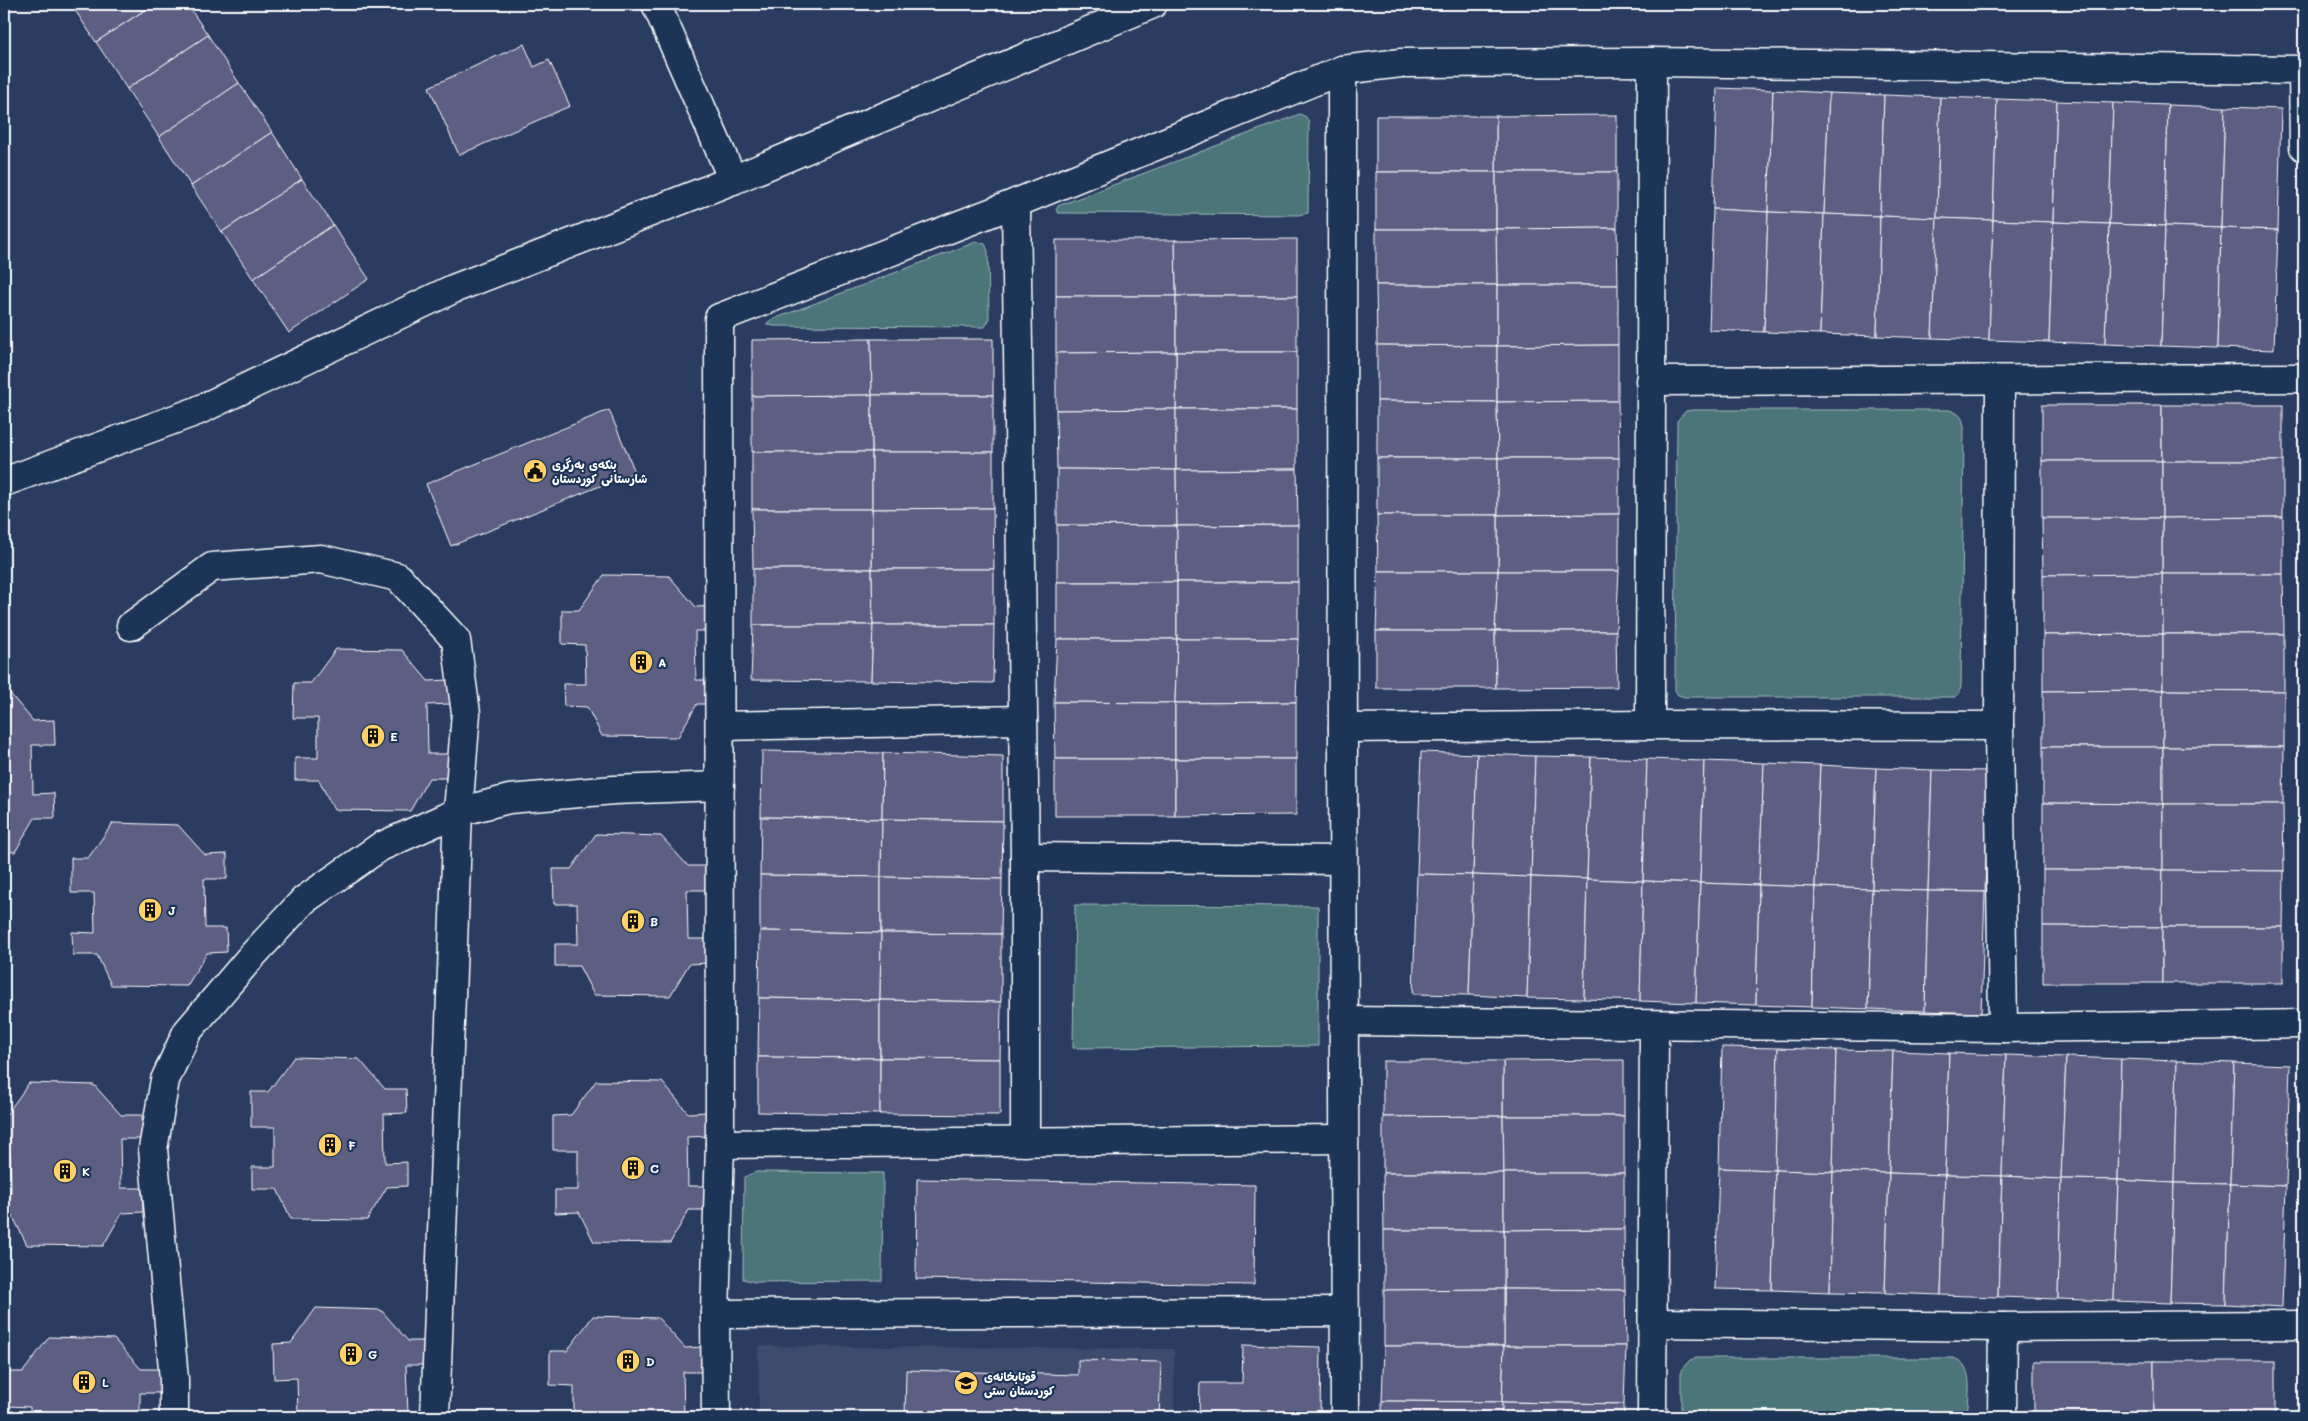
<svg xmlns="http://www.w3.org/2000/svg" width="2308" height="1421" font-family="Mali,'Playpen Sans Arabic',sans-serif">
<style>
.built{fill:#3d4b6d}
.green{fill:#4b7478;stroke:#a5babc}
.building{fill:#5d5e82;stroke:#fff}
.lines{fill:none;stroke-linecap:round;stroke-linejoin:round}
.minor-casing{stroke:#fff;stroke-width:31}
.minor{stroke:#1d3557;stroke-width:28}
.labels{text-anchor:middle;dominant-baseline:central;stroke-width:4.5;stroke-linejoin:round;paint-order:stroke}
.poi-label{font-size:12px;font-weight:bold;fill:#fff;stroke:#1d3557;text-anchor:start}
</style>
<rect width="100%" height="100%" fill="#2a3d60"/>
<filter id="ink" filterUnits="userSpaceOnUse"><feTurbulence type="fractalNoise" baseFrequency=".02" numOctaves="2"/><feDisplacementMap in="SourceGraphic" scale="10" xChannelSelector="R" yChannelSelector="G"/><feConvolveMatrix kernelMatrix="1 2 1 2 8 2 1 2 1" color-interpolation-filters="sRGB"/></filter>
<g filter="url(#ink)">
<polygon class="built" points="758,1346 1174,1349 1174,1417 759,1417"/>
<g class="green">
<polygon points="1300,114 1306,117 1309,122 1308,213 1298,215 1068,213 1058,213 1056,210 1058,206"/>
<polygon points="976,242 985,244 988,251 989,320 985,327 774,326 766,324 771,320"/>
<path d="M 1693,410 L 1949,410 C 1959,413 1962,416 1964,426 L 1961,685 L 1960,692 L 1956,697 L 1685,697 L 1678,695 L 1675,690 L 1675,679 L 1677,421 L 1686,411 Z"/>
<polygon points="1075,905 1318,906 1318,1046 1073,1048"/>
<polygon points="756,1172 883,1173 882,1281 755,1282 743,1279 744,1177"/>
<path d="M 1697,1358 L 1953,1358 C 1976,1364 1968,1398 1967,1417 L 1681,1417 L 1681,1370 L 1690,1360 Z"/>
</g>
<g class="building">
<polygon points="71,4 154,4 96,42"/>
<polygon points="154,4 187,4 208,35 127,89 96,42"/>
<polygon points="208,35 239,83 159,137 127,89"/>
<polygon points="524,44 534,67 549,60 570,106 459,155 429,87"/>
<polygon points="239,83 272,132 191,186 159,137"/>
<polygon points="1717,88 1773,90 1768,212 1713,209"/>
<polygon points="1773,90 1829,93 1824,214 1768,212"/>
<polygon points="1829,93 1884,95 1880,216 1824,214"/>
<polygon points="1884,95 1940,97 1937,218 1880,216"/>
<polygon points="1940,97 1997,99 1993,220 1937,218"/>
<polygon points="1997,99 2057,101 2053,222 1993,220"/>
<polygon points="2057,101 2113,103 2109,224 2053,222"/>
<polygon points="2113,103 2168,105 2165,226 2109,224"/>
<polygon points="2168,105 2225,107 2221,228 2165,226"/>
<polygon points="2225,107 2281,109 2278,230 2221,228"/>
<polygon points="1617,115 1617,172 1496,172 1496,116"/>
<rect x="1376" y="116" width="120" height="56"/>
<polygon points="272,132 302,179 222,232 191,186"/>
<rect x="1376" y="172" width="120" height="57"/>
<polygon points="1496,172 1617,172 1617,228 1496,229"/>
<polygon points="302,179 333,225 253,279 222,232"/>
<polygon points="1713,209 1768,212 1764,332 1709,330"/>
<polygon points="1768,212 1824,214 1820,334 1764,332"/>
<polygon points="1824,214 1880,216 1877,336 1820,334"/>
<polygon points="1880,216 1937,218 1932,338 1877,336"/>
<polygon points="1937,218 1993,220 1989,340 1932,338"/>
<polygon points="1993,220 2053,222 2049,342 1989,340"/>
<polygon points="2053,222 2109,224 2105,344 2049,342"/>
<polygon points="2109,224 2165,226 2161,346 2105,344"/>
<polygon points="333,225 369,279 289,333 253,279"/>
<polygon points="2165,226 2221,228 2218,348 2161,346"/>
<polygon points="1617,228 1618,285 1497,285 1496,229"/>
<polygon points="2221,228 2278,230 2274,350 2218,348"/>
<polygon points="1376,229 1496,229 1497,285 1376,285"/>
<polygon points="1297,239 1297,296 1176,296 1175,240"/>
<polygon points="1056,240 1175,240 1176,296 1056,296"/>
<polygon points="1376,285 1497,285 1497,346 1377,345"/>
<polygon points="1497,285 1618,285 1618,345 1497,346"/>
<polygon points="1056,296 1176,296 1176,352 1056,353"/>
<rect x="1176" y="296" width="121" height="56"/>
<polygon points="871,339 872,395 752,396 752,340"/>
<polygon points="871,339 993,339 993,395 872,395"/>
<polygon points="1377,345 1497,346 1497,402 1377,401"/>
<polygon points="1618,345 1618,401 1497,402 1497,346"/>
<rect x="1176" y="352" width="121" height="57"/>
<polygon points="1176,352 1176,409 1056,410 1056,353"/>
<polygon points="872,395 872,452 752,452 752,396"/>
<rect x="872" y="395" width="121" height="57"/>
<polygon points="1377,401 1497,402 1498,458 1377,458"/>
<polygon points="1618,401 1619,458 1498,458 1497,402"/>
<rect x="2042" y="405" width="120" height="56"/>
<rect x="2162" y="405" width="121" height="56"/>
<polygon points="1176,409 1176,470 1057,469 1056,410"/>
<polygon points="1176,409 1297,409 1297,469 1176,470"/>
<polygon points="609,410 635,472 451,546 426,484"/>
<rect x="752" y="452" width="120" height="57"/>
<polygon points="872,452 993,452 993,508 872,509"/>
<rect x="1377" y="458" width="121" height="57"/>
<polygon points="1498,458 1619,458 1619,514 1498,515"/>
<rect x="2042" y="461" width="120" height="57"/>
<polygon points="2162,461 2283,461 2283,517 2162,518"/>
<polygon points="1057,469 1176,470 1177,526 1057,525"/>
<polygon points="1297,469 1298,525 1177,526 1176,470"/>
<polygon points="993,508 994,569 872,569 872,509"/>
<polygon points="752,509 872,509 872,569 753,569"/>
<polygon points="1619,514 1619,571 1498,571 1498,515"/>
<polygon points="1377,515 1498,515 1498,571 1378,571"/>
<polygon points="2283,517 2283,574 2162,574 2162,518"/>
<polygon points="2042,518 2162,518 2162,574 2043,575"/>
<polygon points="1057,525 1177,526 1177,582 1057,582"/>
<polygon points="1298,525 1298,582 1177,582 1177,526"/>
<polygon points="753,569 872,569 873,625 753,625"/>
<polygon points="872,569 994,569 994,625 873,625"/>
<polygon points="1378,571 1498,571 1495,631 1376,631"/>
<polygon points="1498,571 1619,571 1616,631 1495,631"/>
<polygon points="2162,574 2283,574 2284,634 2163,634"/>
<polygon points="2162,574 2163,634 2043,635 2043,575"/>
<polygon points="604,575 669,576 696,607 717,606 718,631 695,631 696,680 717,680 718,704 697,704 678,737 602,736 587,707 564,706 563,684 586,684 585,645 562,644 562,610 579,610"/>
<rect x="1057" y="582" width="120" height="57"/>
<rect x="1177" y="582" width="121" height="57"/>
<polygon points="753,625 873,625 871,681 751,680"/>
<polygon points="873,625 994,625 993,683 871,681"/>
<polygon points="1376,631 1495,631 1496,688 1376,688"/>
<polygon points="1495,631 1616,631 1617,687 1496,688"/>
<polygon points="2163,634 2163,690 2043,691 2043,635"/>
<polygon points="2163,634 2284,634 2284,691 2163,690"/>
<polygon points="1057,639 1177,639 1175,703 1054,702"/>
<polygon points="1177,639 1298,639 1296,702 1175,703"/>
<polygon points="336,649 402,650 428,681 450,680 450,704 427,705 428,754 449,754 450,778 429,778 410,811 334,810 319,780 295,780 295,758 318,758 318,718 293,718 294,683 311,683"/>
<polygon points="4,690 7,690 33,721 54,720 55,745 32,745 33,794 54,793 55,818 35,818 15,852 4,851"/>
<polygon points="2163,690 2163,747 2043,747 2043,691"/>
<polygon points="2163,690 2284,691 2284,747 2163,747"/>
<polygon points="1054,702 1175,703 1175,759 1055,759"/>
<polygon points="1296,702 1296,759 1175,759 1175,703"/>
<polygon points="2043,747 2163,747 2163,804 2043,803"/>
<polygon points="2163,747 2284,747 2283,804 2163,804"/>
<polygon points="762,751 883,753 882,819 761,817"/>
<polygon points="1421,752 1477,754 1473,875 1417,874"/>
<polygon points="883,753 1003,756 1003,821 882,819"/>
<polygon points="1477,754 1535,756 1531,877 1473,875"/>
<polygon points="1535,756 1591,757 1587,879 1531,877"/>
<polygon points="1591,757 1647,759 1643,881 1587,879"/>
<rect x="1055" y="759" width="120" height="57"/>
<polygon points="1175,759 1296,759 1296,815 1175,816"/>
<polygon points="1647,759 1704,761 1700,883 1643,881"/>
<polygon points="1704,761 1764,763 1759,885 1700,883"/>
<polygon points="1764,763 1820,765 1815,887 1759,885"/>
<polygon points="1820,765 1876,768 1872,889 1815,887"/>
<polygon points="1876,768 1932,770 1928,891 1872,889"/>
<polygon points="1932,770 1988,771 1985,892 1928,891"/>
<polygon points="2043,803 2163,804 2163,870 2043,870"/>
<polygon points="2163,804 2283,804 2284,871 2163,870"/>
<polygon points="761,817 882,819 881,877 760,875"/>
<polygon points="882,819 1003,821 1002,879 881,877"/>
<polygon points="113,823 178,825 205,855 227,854 227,879 204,879 205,928 226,928 227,952 207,953 187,986 111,985 97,955 73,955 72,932 95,933 94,893 71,893 71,858 88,858"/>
<polygon points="596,834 661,836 688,866 710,866 710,890 687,890 688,939 709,939 710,963 689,964 670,996 594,995 579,966 555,966 555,944 578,944 577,904 554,904 553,869 571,869"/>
<polygon points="2043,870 2163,870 2162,927 2043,926"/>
<polygon points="2163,870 2284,871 2283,927 2162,927"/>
<polygon points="1417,874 1473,875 1469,995 1413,994"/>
<polygon points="760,875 881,877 881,933 760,931"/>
<polygon points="1473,875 1531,877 1527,998 1469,995"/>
<polygon points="881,877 1002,879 1001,934 881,933"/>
<polygon points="1531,877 1587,879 1584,999 1527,998"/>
<polygon points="1587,879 1643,881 1640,1001 1584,999"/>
<polygon points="1643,881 1700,883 1696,1003 1640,1001"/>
<polygon points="1700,883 1759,885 1756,1005 1696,1003"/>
<polygon points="1759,885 1815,887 1812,1007 1756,1005"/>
<polygon points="1815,887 1872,889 1868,1009 1812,1007"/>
<polygon points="1872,889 1928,891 1925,1011 1868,1009"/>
<polygon points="1928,891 1985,892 1981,1013 1925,1011"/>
<polygon points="2043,926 2162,927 2162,983 2043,983"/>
<rect x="2162" y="927" width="121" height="56"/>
<polygon points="760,931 881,933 880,1000 759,998"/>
<polygon points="881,933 1001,934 1001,1002 880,1000"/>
<polygon points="759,998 880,1000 880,1058 758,1057"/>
<polygon points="880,1000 1001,1002 1000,1059 880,1058"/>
<polygon points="1722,1047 1778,1048 1775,1170 1719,1168"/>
<polygon points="1778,1048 1836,1050 1833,1172 1775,1170"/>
<polygon points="1836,1050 1893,1051 1889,1173 1833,1172"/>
<polygon points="1893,1051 1949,1053 1945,1175 1889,1173"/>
<polygon points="1949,1053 2006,1055 2002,1176 1945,1175"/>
<polygon points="2006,1055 2066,1057 2061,1179 2002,1176"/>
<polygon points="294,1057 359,1059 385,1089 406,1089 407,1113 384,1114 385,1163 407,1162 407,1186 387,1187 367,1220 291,1219 277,1189 252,1189 252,1167 275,1167 275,1127 251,1127 251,1092 268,1092"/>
<polygon points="758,1057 880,1058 880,1114 758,1112"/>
<polygon points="2066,1057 2121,1059 2118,1180 2061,1179"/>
<polygon points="880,1058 1000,1059 1000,1115 880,1114"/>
<polygon points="2121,1059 2177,1061 2174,1183 2118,1180"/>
<polygon points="1624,1060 1624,1116 1503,1116 1503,1061"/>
<polygon points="1383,1061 1503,1061 1503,1116 1383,1117"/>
<polygon points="2177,1061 2234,1063 2230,1184 2174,1183"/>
<polygon points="2234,1063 2290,1065 2286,1186 2230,1184"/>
<polygon points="596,1081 662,1082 688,1113 709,1112 710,1136 687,1137 688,1186 709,1186 710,1210 689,1210 670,1243 594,1242 579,1212 555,1213 555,1190 578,1190 578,1150 553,1150 553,1116 571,1115"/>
<polygon points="29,1083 94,1085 121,1115 142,1115 143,1139 120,1139 121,1188 142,1188 143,1212 122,1213 103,1246 27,1245 12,1215 4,1215 4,1193 11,1193 10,1153 4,1153 4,1118"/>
<polygon points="1503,1116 1504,1173 1383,1173 1383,1117"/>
<polygon points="1503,1116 1624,1116 1624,1173 1504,1173"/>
<polygon points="1719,1168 1775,1170 1772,1290 1715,1289"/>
<polygon points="1775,1170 1833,1172 1830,1292 1772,1290"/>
<polygon points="1833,1172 1889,1173 1885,1293 1830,1292"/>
<polygon points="1383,1173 1504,1173 1504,1230 1384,1230"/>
<polygon points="1504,1173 1624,1173 1624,1229 1504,1230"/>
<polygon points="1889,1173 1945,1175 1941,1295 1885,1293"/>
<polygon points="1945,1175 2002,1176 1998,1297 1941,1295"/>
<polygon points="2002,1176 2061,1179 2058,1299 1998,1297"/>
<polygon points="917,1179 1255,1185 1254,1285 916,1279"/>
<polygon points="2061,1179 2118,1180 2114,1301 2058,1299"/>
<polygon points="2118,1180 2174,1183 2170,1303 2114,1301"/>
<polygon points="2174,1183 2230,1184 2226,1304 2170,1303"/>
<polygon points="2230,1184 2286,1186 2282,1307 2226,1304"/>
<polygon points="1624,1229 1625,1290 1504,1289 1504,1230"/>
<polygon points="1384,1230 1504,1230 1504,1289 1384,1290"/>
<polygon points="1504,1289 1625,1290 1626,1346 1504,1346"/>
<polygon points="1504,1289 1504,1346 1384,1346 1384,1290"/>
<polygon points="316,1308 381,1310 408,1341 429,1341 429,1365 406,1365 408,1414 429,1414 429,1417 298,1417 297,1378 274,1379 273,1344 291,1343"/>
<polygon points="593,1316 658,1318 685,1348 705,1347 706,1372 683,1372 684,1417 574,1417 574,1386 550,1385 550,1351 567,1351"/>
<polygon points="49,1337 114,1339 141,1369 162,1369 163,1393 140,1393 140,1417 30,1417 30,1407 6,1406 6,1372 23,1372"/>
<polygon points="1243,1345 1321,1347 1320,1417 1199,1417 1200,1383 1242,1383"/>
<polygon points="1384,1346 1504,1346 1502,1402 1382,1401"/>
<polygon points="1504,1346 1626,1346 1624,1404 1502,1402"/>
<polygon points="1078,1360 1161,1362 1159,1417 802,1417 803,1414 905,1417 906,1370 1078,1375"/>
<rect x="2034" y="1361" width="120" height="56"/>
<rect x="2154" y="1361" width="121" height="56"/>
<polygon points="1382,1401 1502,1402 1502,1417 1382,1417"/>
<polygon points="1502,1402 1624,1404 1624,1417 1502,1417"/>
</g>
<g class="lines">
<g class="minor-casing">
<g id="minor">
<polyline points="656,4 733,180"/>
<path d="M 1342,70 C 1343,519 1341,968 1345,1417"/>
<polyline points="1016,203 1025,857 1025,1142"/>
<polyline points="2000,380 1999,726 2003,1028"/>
<polyline points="1650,381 2304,378"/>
<polyline points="4,482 197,411 453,289 733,180 1153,4"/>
<polyline points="131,626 212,567 321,559 398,577 456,640 466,713 458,812 435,1417"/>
<polyline points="1650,725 1652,62"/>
<polyline points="720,726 1023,720"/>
<polyline points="1343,728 1650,725 1999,726"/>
<polyline points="1025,857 1341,860"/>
<polyline points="1345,1021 2003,1028 2304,1024"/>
<polyline points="720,1144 1343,1139"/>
<polyline points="715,1314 1344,1312"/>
<polyline points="1654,1323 2003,1327 2304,1325"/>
<polyline points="174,1417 174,1379 153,1149 165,1080 187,1032 250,958 304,900 380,847 458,812 509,799 614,790 720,786"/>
<polyline points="716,1417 715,1314 720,1144 719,318 1016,203 1342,70 1401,63 1652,62 2303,70 2304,147"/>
<polyline points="1652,1417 1654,1025"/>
<polyline points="2002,1417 2003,1327"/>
</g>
</g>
<use href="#minor" class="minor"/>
</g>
</g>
<defs>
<g id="civic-disc" transform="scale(1.25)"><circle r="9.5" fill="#ffd166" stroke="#1d3557"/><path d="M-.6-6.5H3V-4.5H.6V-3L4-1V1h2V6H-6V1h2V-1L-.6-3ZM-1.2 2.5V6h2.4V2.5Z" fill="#111"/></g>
<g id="building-disc" transform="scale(1.25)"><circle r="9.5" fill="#ffd166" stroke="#1d3557"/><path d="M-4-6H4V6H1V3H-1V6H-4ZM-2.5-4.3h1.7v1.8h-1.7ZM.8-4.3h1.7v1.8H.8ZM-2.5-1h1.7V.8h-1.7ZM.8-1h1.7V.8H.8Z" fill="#111"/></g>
<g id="school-disc" transform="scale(1.25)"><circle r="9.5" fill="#ffd166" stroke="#1d3557"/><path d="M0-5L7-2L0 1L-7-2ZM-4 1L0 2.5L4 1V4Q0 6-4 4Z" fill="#111"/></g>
</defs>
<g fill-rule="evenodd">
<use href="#civic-disc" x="535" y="471"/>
<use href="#building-disc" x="641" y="662"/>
<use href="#building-disc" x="373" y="736"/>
<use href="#building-disc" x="150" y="910"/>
<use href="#building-disc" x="633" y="921"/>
<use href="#building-disc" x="330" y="1145"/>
<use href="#building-disc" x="633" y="1168"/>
<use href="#building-disc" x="65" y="1171"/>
<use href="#building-disc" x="351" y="1354"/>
<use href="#building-disc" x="628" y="1361"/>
<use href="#building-disc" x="84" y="1382"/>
<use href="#school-disc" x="966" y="1383"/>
</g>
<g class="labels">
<g class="poi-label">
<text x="552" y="464">بنکەی بەرگری<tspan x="552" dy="14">شارستانی کوردستان</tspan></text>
<text x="658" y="662">A</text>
<text x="390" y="736">E</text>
<text x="168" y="910">J</text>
<text x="650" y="921">B</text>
<text x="348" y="1145">F</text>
<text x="650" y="1168">C</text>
<text x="82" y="1171">K</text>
<text x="368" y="1354">G</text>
<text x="646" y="1361">D</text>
<text x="984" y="1376">قوتابخانەی<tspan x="984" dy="14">کوردستان ستی</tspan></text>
<text x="102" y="1382">L</text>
</g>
</g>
<rect width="2308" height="1421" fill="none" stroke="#1d3557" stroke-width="20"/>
<rect x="10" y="10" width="2288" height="1401" fill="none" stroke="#fff" stroke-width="2" filter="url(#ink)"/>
</svg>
